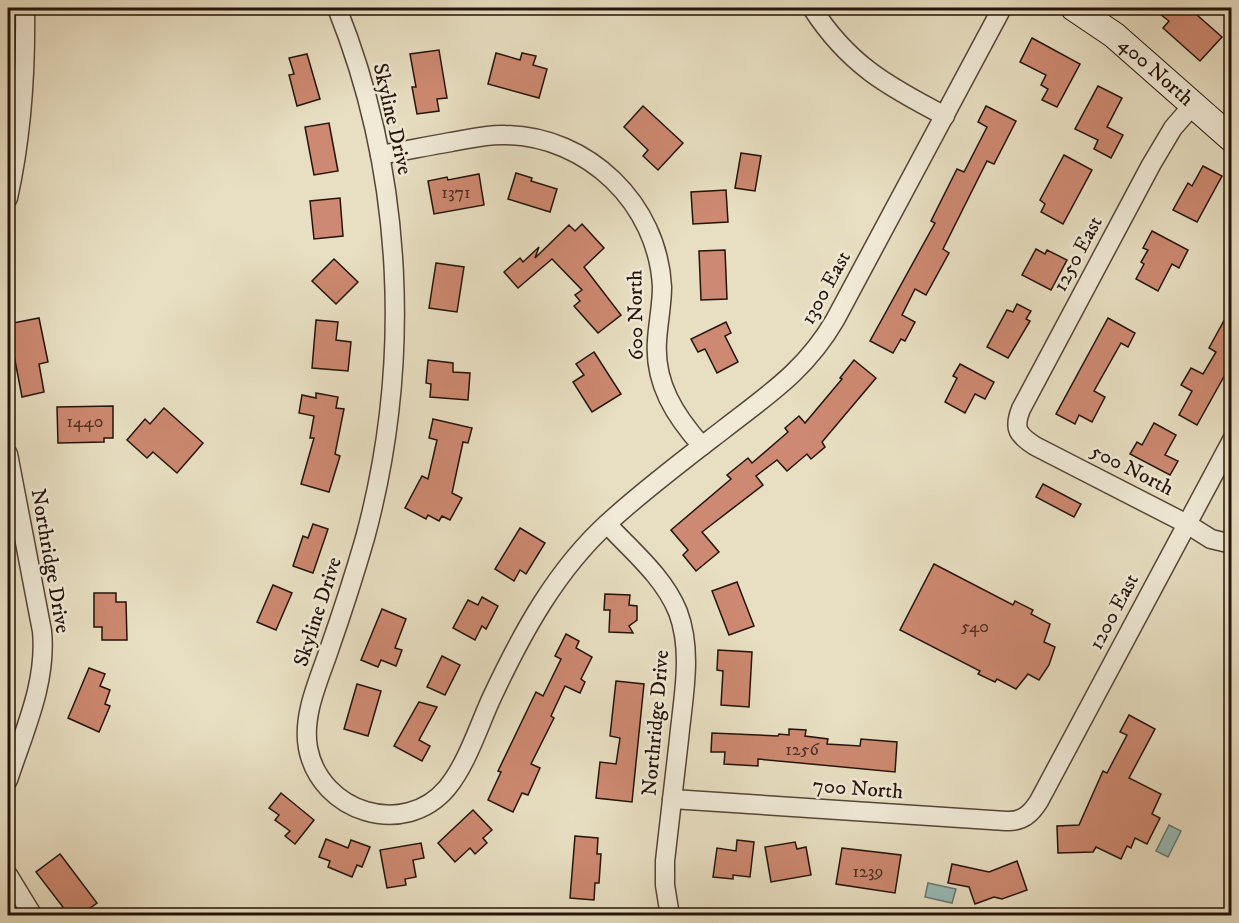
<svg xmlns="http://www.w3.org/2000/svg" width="1239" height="923" font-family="'IM FELL DW Pica',serif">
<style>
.water{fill:#98bcb8;stroke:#6a7872;stroke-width:1.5}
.building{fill:#cd8971;stroke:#241309;stroke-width:1.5}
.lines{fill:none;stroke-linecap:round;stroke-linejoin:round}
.street-casing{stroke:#554637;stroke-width:21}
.secondary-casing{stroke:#241309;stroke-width:28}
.street{stroke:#f0ead7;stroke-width:18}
.secondary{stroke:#f0ead7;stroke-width:26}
.labels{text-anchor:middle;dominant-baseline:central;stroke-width:5;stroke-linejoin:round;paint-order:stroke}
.number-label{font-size:18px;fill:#4e3023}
.street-label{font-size:21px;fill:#241309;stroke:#f0ead7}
</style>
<rect width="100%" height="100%" fill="#e8dfc2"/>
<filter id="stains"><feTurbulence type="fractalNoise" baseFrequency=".00333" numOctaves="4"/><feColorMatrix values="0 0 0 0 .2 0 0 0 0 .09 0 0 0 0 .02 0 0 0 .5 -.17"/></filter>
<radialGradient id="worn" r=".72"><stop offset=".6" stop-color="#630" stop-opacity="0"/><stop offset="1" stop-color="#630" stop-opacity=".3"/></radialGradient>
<g class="water">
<polygon points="1169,825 1181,831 1168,857 1156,851"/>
<polygon points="928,883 956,889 952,903 925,897"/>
</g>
<g class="building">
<polygon points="1152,8 1189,8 1222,37 1200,61 1163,28 1169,21"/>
<polygon points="1032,38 1080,64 1057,107 1042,100 1048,89 1041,85 1046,75 1020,62"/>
<polygon points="439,50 447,98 437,99 439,111 417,114 412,87 416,87 410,54"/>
<polygon points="496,53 520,60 522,53 536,56 533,65 547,69 539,98 488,84"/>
<polygon points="307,54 320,99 297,106 289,75 294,74 289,58"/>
<polygon points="1098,86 1122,98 1107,127 1123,135 1111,158 1094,149 1098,140 1075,129"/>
<polygon points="643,106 683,143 658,170 643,156 648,150 624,127"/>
<polygon points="986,106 1016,121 994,164 987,161 943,249 949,253 926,295 915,289 902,315 915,322 905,341 901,339 893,353 870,341 935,223 931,221 957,169 964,172 987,127 978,122"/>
<polygon points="329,123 338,171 314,175 305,127"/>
<polygon points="741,153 761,156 755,191 735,188"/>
<polygon points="1064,155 1092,170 1063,224 1041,212 1045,204 1040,200"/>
<polygon points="1203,166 1222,176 1197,222 1173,210 1188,183 1192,186"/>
<polygon points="516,173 532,178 531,181 557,189 550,212 508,199"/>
<polygon points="479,174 484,205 434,214 428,181 447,177 448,180"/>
<polygon points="726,190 728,222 693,224 691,192"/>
<polygon points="340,198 343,236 314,239 310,201"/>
<polygon points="582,224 604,248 584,267 621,315 598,333 574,306 580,301 575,295 582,290 552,259 518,288 504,272 520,258 523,262 539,247 535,258 569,225 575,231"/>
<polygon points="1152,231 1188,250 1179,268 1172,264 1158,291 1136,279 1144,264 1141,262 1148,250 1143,248"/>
<polygon points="1036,249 1045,254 1047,250 1067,260 1051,290 1022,275"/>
<polygon points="725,250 727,299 701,300 699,251"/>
<polygon points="334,259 358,282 336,304 312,281"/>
<polygon points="436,263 464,267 457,312 429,308"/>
<polygon points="1017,304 1031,311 1026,319 1030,321 1008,358 987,347 1007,310 1013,312"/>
<polygon points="1232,306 1232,362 1197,425 1179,415 1192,391 1181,385 1191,368 1203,374 1216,352 1209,348"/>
<polygon points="39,318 48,362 39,364 44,392 22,397 8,324"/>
<polygon points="1108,318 1135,333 1128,347 1121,343 1094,391 1105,397 1092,422 1079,415 1075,424 1056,414"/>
<polygon points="316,320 338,322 336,340 351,342 348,371 312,368"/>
<polygon points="726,322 731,333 725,336 738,362 717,373 705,349 698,352 691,339"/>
<polygon points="594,352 621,394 592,412 573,382 584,375 576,364"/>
<polygon points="428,360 453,363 453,372 470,373 468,400 430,397 431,384 426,383"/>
<polygon points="854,360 876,378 822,442 825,447 811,459 807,454 787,471 777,460 756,476 763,485 702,532 719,552 696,571 683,555 688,550 671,530 731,479 727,475 748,458 752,463 788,432 785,428 799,416 805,423 842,379 840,378"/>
<polygon points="960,364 994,382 985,399 975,394 965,413 945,402 957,378 953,376"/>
<polygon points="316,393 338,397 336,408 344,409 335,454 340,456 329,492 301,484 314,438 310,438 314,416 299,413 302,395 316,398"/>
<polygon points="113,406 113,438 104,438 104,442 58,443 57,407"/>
<polygon points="164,408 203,443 177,473 153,452 147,458 127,440 145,419 150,424"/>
<polygon points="433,419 472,428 468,443 463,442 452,493 462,498 450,520 442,516 439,521 428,515 426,519 405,508 422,476 428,479 437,440 429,438"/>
<polygon points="1154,423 1176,435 1165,455 1178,461 1170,475 1130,454 1137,442 1142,445"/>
<polygon points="1043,484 1081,504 1074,517 1036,497"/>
<polygon points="313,524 328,529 313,573 293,566 303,536 308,538"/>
<polygon points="520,528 545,543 526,574 520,570 514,581 495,569"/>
<polygon points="934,564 1013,605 1015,601 1033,610 1031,614 1050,624 1044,642 1055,647 1049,665 1039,680 1028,674 1016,689 997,679 995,682 978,674 980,671 900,630"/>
<polygon points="737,582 754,626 729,635 712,591"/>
<polygon points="273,585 292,593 276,630 257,622"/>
<polygon points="94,593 116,593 116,602 126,602 127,640 102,640 102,627 94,627"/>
<polygon points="605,594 630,595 629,605 637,606 637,620 629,626 633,633 609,632 610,610 604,610"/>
<polygon points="482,597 498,606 486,629 482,626 475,640 453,628 468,600 478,605"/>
<polygon points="382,609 406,619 395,648 402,650 396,666 381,660 378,667 361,660"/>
<polygon points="566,634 579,641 576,648 592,657 581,679 585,682 580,693 565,686 551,716 554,718 531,764 540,768 528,795 522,793 513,812 488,800 501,772 498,771 536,692 543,696 561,659 555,656"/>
<polygon points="718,650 752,652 749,707 721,705 723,671 717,670"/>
<polygon points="442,656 460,665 445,695 427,687"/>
<polygon points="89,668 105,674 100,686 110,690 105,704 110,706 99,732 68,718"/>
<polygon points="616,681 644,684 632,802 596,798 600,762 616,764 620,738 610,736"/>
<polygon points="357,684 381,691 368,736 344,729"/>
<polygon points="419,702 437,707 419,740 430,746 422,761 394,746"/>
<polygon points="1129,715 1155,729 1129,778 1161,794 1152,814 1160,818 1147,844 1135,838 1131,848 1127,846 1121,859 1096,847 1093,852 1058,853 1057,826 1079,825 1103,771 1107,773 1127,735 1120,732"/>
<polygon points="789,729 806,730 805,736 828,739 827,744 860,746 861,739 897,742 895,772 758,759 758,766 724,764 725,752 711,752 712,733 778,736 779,734 789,735"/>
<polygon points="281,793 314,820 295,844 285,836 290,831 275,820 279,815 269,808"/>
<polygon points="473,810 492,830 483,838 487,843 475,854 470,848 455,862 438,843"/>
<polygon points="575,836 598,838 597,854 601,854 599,883 595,883 594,900 570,898"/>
<polygon points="326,839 348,848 351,840 370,847 362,867 357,865 352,877 328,867 330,861 319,857"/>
<polygon points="737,840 754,842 750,877 733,875 733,879 713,877 717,848 736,851"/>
<polygon points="795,842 797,849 806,847 811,875 771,882 765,847"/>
<polygon points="421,843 424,858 413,860 416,877 405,879 406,885 387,888 380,850"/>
<polygon points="842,848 901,855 895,893 836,884"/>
<polygon points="60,854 97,903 80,915 69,915 36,872"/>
<polygon points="1017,861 1027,890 1002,899 994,897 975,904 969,887 948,883 952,864 989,872"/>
</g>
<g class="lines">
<g class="street-casing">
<g id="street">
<path d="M 337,8 C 404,175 412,364 365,538 C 354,576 342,613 329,650 C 319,680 302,715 308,748 C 320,812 404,839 447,788 C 467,764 479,725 492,697 C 522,633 556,570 609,522 C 645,489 685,459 724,429 C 769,394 806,370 835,320 L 1002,8"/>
<path d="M 812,8 C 848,64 887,86 945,116"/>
<path d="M 1192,106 L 1173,128 L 1151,165 L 1021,409 C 1013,429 1018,435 1035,446 L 1187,524 L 1211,539 L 1232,544"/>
<path d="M 380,155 C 404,151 427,146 451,142 C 469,139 487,134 505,135 C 588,136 658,204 662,287 C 662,305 658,323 657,341 C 654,383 675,416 702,446"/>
<path d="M 8,198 C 22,135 26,73 25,8"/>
<path d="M 8,454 L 42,631 C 47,683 24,731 8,780"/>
<path d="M 607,524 C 632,551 664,577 678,612 C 693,652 683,697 679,739 C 674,780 670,820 665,861 L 665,885 L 670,916"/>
<path d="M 672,799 L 1006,821 C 1022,822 1031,814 1039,801 L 1232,440"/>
<polyline points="8,875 33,916"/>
</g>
</g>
<g class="secondary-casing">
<g id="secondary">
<path id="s1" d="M 1074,8 L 1114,35 L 1232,139"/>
</g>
</g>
<use href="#street" class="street"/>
<use href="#secondary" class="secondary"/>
</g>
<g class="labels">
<g class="number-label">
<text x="456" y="193">1371</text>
<text x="85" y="422">1440</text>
<text x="975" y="627">540</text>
<text x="802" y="750">1256</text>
<text x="868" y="872">1239</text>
</g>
<g class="street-label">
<text stroke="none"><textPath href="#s1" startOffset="104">400 North</textPath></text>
<text transform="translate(392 119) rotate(77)">Skyline Drive</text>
<text transform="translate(1078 254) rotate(-62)">1250 East</text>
<text transform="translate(826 288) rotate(-61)">1300 East</text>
<text transform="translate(636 315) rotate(-91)">600 North</text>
<text transform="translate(1132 470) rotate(27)">500 North</text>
<text transform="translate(50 561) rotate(80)">Northridge Drive</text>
<text transform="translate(318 612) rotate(-72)">Skyline Drive</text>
<text transform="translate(1114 612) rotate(-62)">1200 East</text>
<text transform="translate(656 723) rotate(-85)">Northridge Drive</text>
<text transform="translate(858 789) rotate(4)">700 North</text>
</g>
</g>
<rect width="1239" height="923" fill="none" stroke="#e8dfc2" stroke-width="30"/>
<rect x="9" y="9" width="1221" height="905" fill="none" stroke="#241309" stroke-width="3"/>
<rect x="15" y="15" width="1209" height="893" fill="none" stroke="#241309" stroke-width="1.5"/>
<rect width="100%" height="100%" filter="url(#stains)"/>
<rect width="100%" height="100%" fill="url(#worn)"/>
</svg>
